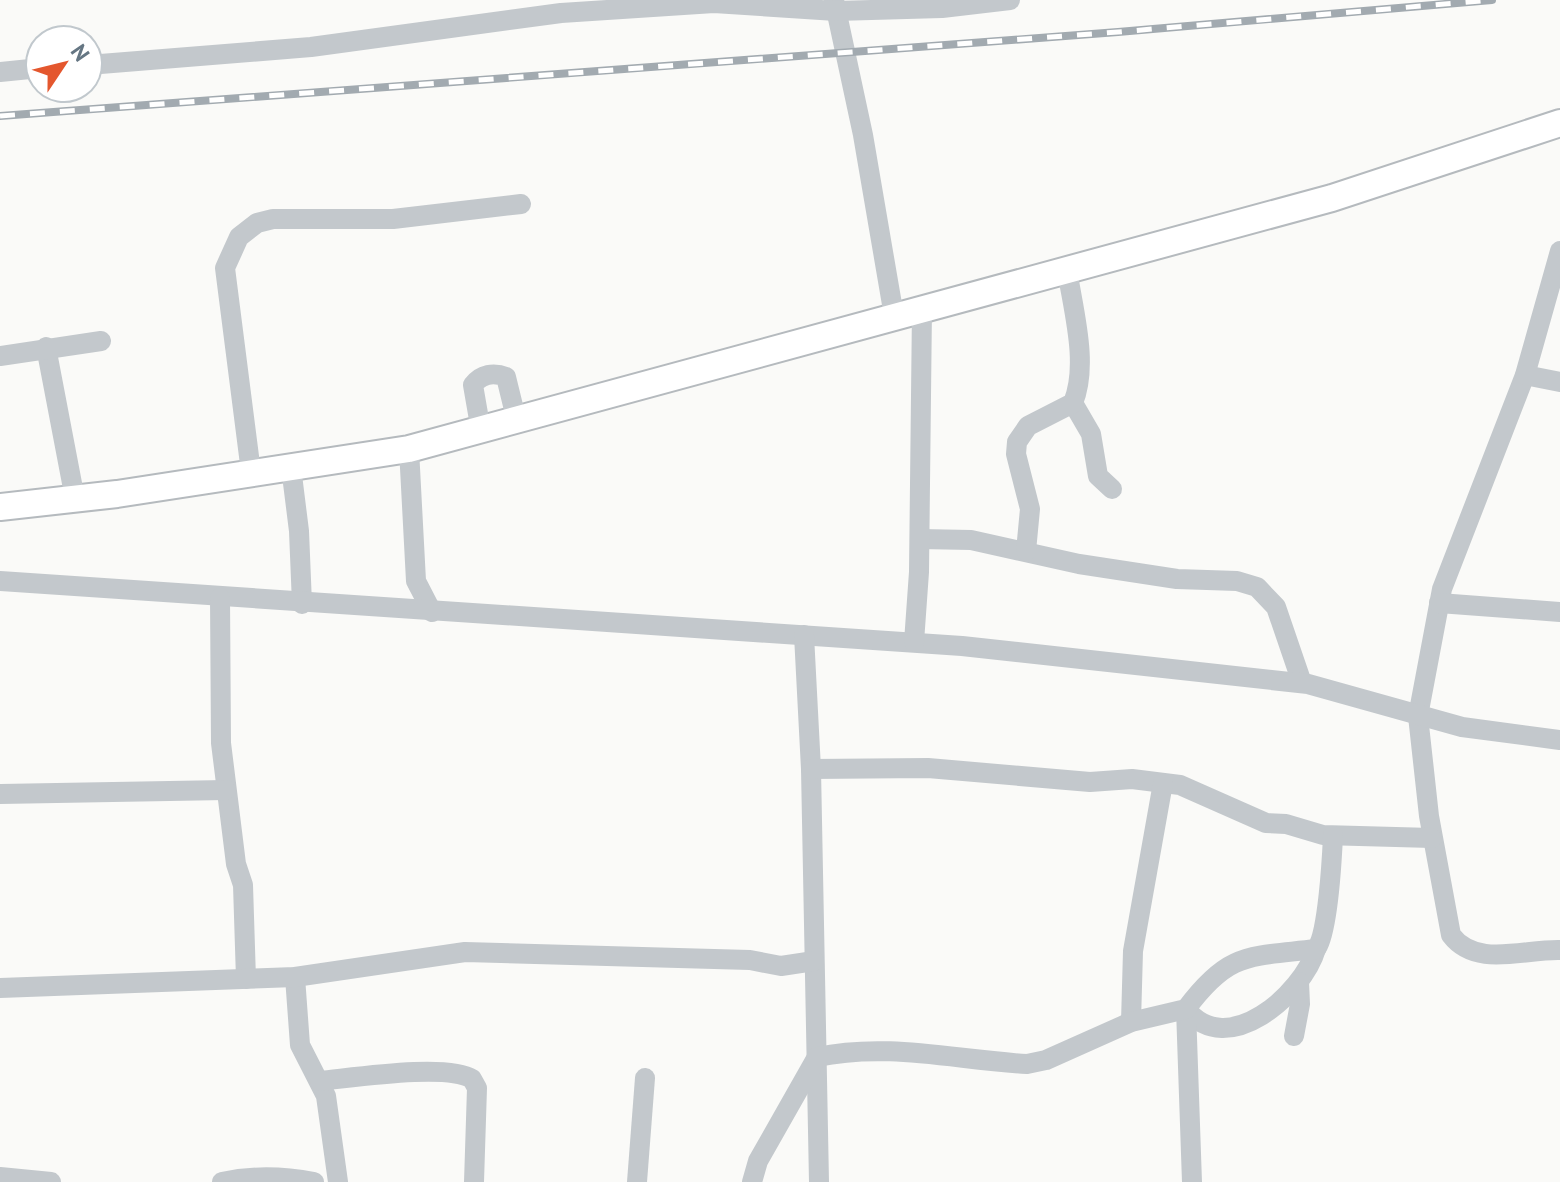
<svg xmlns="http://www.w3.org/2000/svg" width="1560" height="1182" font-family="'PT Sans',sans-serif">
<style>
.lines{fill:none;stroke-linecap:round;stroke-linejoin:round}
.major-casing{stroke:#b5babe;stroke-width:30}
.minor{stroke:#c3c8cc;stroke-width:20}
.major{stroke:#fff;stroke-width:26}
.rail-casing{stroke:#a2aab0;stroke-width:8}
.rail{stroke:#fff;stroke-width:5;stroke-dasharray:15;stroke-linecap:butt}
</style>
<rect width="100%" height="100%" fill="#fafaf8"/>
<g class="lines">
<g class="major-casing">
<polyline id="major" points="0,507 117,494 409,449 1332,198 1560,123"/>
</g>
<g class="minor">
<polyline points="834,0 863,135 894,316"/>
<polyline points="88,65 311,47 561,13 714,3 836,11 942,8 1010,0"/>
<polyline points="0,72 40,68"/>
<path d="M 1560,251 L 1525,375 L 1442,589 L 1418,716 L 1429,816 L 1451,935 C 1476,968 1523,949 1560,950"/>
<polyline points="46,347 75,499"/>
<polyline points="0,356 101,341"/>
<polyline points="1525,375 1560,382"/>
<polyline points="1073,403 1091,434 1098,476 1112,489"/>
<path d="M 481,431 L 473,385 C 481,374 494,372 506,377 L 517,422"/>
<polyline points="409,449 416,581 432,612"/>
<polyline points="291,467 299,531 302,604"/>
<polyline points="251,472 225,268 239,237 257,223 273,219 393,219 521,204"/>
<polyline points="920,539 971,540 1079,564 1177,579 1237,581 1257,587 1276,607 1302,683"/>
<path d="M 1026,551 L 1030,509 L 1016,454 L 1017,442 L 1028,426 L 1073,403 C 1089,364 1073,310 1067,269"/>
<polyline points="0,581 962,646 1308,684 1462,727 1560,740"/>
<polyline points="220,598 221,743 236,864 243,885 246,979"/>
<polyline points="1439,603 1560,612"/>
<polyline points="804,635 811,769 819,1182"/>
<polyline points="914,642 919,572 922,308"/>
<polyline points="811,769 928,768 1090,782 1132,779 1180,785 1266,823 1286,824 1323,835 1432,838"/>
<polyline points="0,794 226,790"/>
<polyline points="295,977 300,1045 326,1096 338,1182"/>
<polyline points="0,988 295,977 465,952 750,960 781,966 814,961"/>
<path d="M 1186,1009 C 1227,1061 1303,994 1316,949"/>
<polyline points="1186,1009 1192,1182"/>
<polyline points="1131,1022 1133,951 1163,783"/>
<polyline points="1294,1036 1300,1004 1299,982"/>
<path d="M 320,1081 C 352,1078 447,1063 472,1079 L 477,1088 L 474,1182"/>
<polyline points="0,1177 51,1182"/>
<path d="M 222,1182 C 254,1175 282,1176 314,1182"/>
<polyline points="637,1182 645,1078"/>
<path d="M 752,1182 L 758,1161 L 817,1057 C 888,1042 955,1060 1027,1064 L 1046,1060 L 1131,1022 L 1186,1009 C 1229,951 1249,957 1316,949 C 1328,935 1332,857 1333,836"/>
</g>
<use href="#major" class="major"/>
<g class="rail-casing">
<polyline id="rail" points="0,116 1118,32 1492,0"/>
</g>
<use href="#rail" class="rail"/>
</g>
<g transform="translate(64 64) rotate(55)"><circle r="38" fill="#ffffff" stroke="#c1c8cd" stroke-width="2"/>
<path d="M0-6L14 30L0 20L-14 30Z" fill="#e4572e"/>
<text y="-12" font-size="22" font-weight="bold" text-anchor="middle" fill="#657683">N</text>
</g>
</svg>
